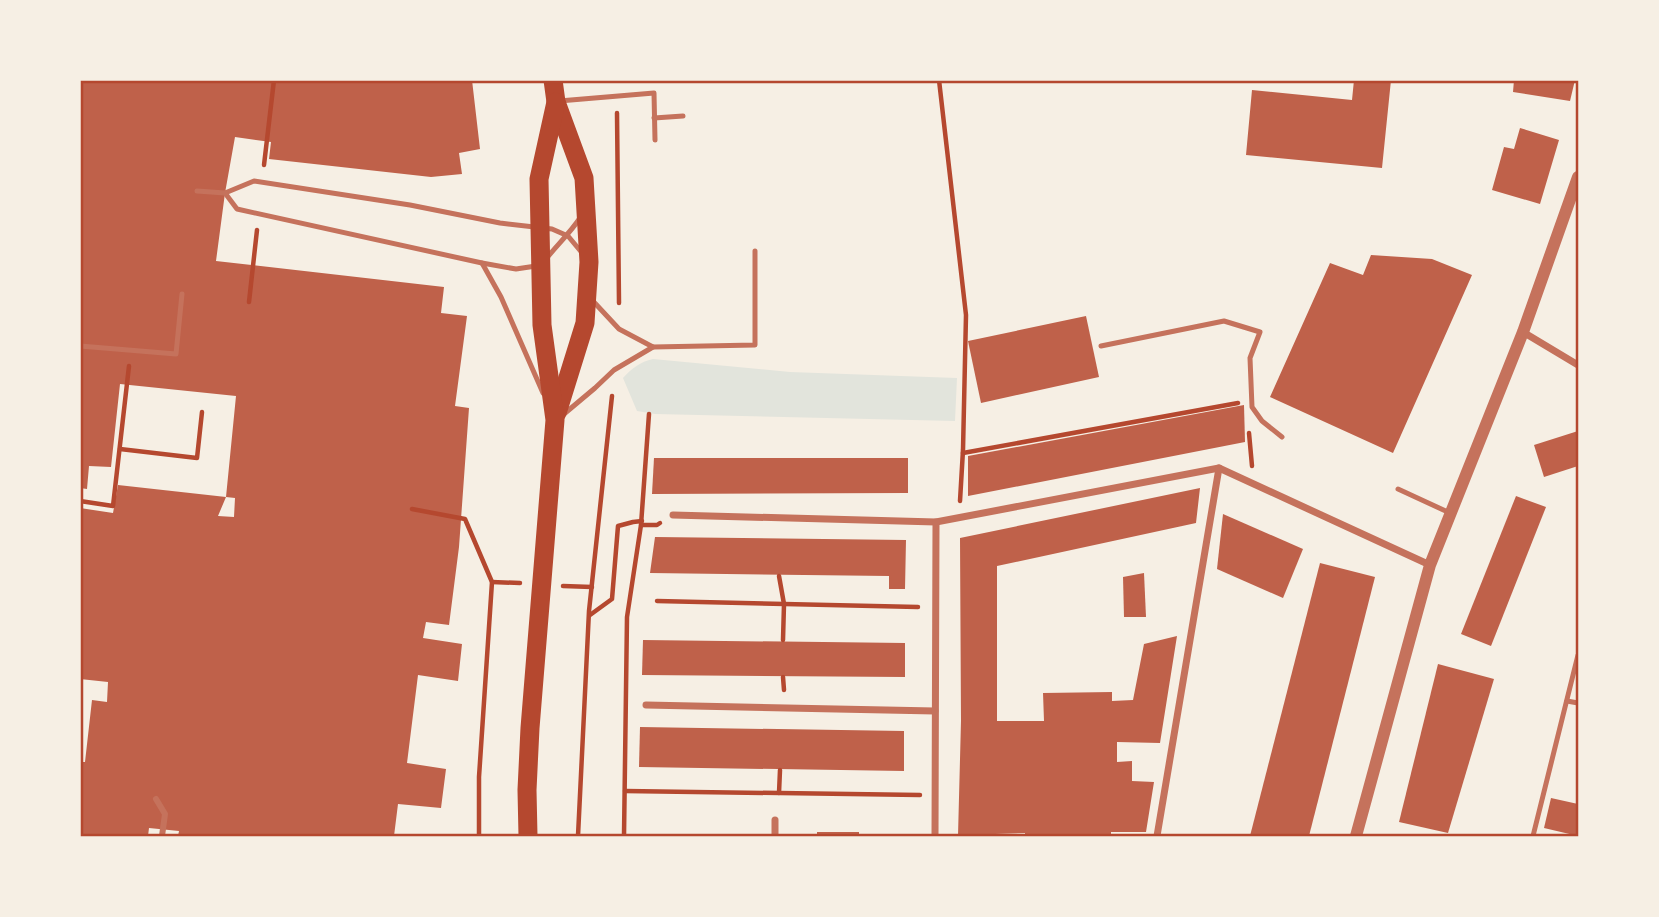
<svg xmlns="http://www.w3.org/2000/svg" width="1659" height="917" font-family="Overpass,sans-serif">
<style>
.green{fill:#e2e4dc}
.building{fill:#bf614a}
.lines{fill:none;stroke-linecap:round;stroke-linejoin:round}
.path{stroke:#b5482f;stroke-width:4.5}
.service{stroke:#c5725c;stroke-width:5}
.pedestrian{stroke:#c5725c;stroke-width:6}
.minor{stroke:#c5725c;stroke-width:7}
.tertiary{stroke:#c5725c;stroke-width:12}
.trunk{stroke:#b5482f;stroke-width:19}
.neatline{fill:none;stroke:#b5482f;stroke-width:2.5}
</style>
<rect width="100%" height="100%" fill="#f6efe4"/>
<path class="green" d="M 653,359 L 790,372 L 957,378 L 955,421 L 655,414 L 637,411 L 623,378 C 632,368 640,362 653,359 Z"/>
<g class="building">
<polygon points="80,80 472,80 480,149 459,153 462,174 431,177 269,159 271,142 235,137 225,193 216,261 444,287 441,313 467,316 455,406 469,408 459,547 449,625 426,622 423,638 462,644 458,681 418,675 407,763 446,769 441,808 398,804 394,836 178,836 179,831 149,828 148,836 80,836 80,762 85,762 92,700 107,702 108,682 80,679 80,508 113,513 118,485 226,497 218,516 234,517 235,498 226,497 236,396 120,384 111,467 89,466 87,489 80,488"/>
<polygon points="1354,80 1391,80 1382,168 1246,155 1252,90 1352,100"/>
<polygon points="1514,80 1543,83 1543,80 1575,80 1570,101 1513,92"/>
<polygon points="1520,128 1559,140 1540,204 1492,190 1504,147 1514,149"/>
<polygon points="1371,255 1432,259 1472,275 1393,453 1270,397 1330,263 1363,275"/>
<polygon points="1086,316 1099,377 981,403 968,341"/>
<polygon points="1244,405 1245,442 968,496 968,456"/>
<polygon points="1578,431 1578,466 1544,477 1534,445"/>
<polygon points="654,458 908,458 908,493 652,494"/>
<polygon points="1200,488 1196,523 997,566 997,721 1044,721 1043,693 1112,692 1112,701 1133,700 1144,644 1177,636 1160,743 1117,742 1117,762 1132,761 1132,781 1154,782 1146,832 1111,832 1111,836 1025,836 1025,833 995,834 995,836 958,836 961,721 960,538"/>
<polygon points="1516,496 1546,507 1491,646 1461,634"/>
<polygon points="1223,514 1303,549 1283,598 1217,569"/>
<polygon points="655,537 906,540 905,589 889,589 889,576 650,573"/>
<polygon points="1320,563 1375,577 1309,836 1250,836"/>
<polygon points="1144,573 1146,617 1124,617 1123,577"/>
<polygon points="643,640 905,643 905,677 642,675"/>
<polygon points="1438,664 1494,679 1448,833 1399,822"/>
<polygon points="640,727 904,731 904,771 639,767"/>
<polygon points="1551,798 1578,804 1578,836 1544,828"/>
<rect x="817" y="832" width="42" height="4"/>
</g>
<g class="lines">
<g class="path">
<polyline points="939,80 966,315 963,450 960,501"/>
<polyline points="617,113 619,303"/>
<polyline points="264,165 274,80"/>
<polyline points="249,302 257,230"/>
<polyline points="1249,433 1252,466"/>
<polyline points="120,449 197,458 202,412"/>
<polyline points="963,453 1238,403"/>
<polyline points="80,501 113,506 129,366"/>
<polyline points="412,509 465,519 492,582 479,777 479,836"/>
<polyline points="641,525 657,525 660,523"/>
<polyline points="779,576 784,604 783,640"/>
<polyline points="492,582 520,583"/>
<polyline points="563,586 592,587"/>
<polyline points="657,601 918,607"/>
<polyline points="590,615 612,599 618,526 633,522 642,521"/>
<polyline points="783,677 784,690"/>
<polyline points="625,791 920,795"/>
<polyline points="779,793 780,770"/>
<polyline points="578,836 589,611 612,396"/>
<polyline points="624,836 627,617 641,525 649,414"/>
</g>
<g class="service">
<polyline points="559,101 654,93 655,140"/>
<polyline points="654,118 683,116"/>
<polyline points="197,191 225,193 254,181 410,205 500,223 552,229 568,236 583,254"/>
<polyline points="225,193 237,209 482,263 516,269 536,266"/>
<path d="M 546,259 C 557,245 570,233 580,218"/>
<polyline points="482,263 501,297 543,393"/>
<polyline points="592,300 619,329 653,347"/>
<polyline points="80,346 176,354 182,294"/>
<polyline points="1101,346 1224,321 1260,332 1250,358 1252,407 1262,421 1282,437"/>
<polyline points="564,414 595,388 614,370 653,347 755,345 755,251"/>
<polyline points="1398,489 1450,513"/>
<polyline points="1567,701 1578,703"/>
<polyline points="1533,836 1578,655"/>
</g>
<polyline class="pedestrian" points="156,799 165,814 162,836"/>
<g class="minor">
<polyline points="1523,332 1578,365"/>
<polyline points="673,515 936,522 1219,468 1430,565"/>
<polyline points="646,705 935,711"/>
<polyline points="775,836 775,820"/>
<polyline points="935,836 936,522"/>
<polyline points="1157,836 1219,468"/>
</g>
<polyline class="tertiary" points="1356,836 1430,565 1523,332 1578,177"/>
<g class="trunk">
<polyline points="553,80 556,102 584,178 589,262 585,323 557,413"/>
<polyline points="528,836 527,790 530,728 555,420 542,325 539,179 556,102"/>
</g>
</g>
<rect width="1659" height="917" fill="none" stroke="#f6efe4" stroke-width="164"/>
<rect x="82" y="82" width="1495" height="753" class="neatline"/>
</svg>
